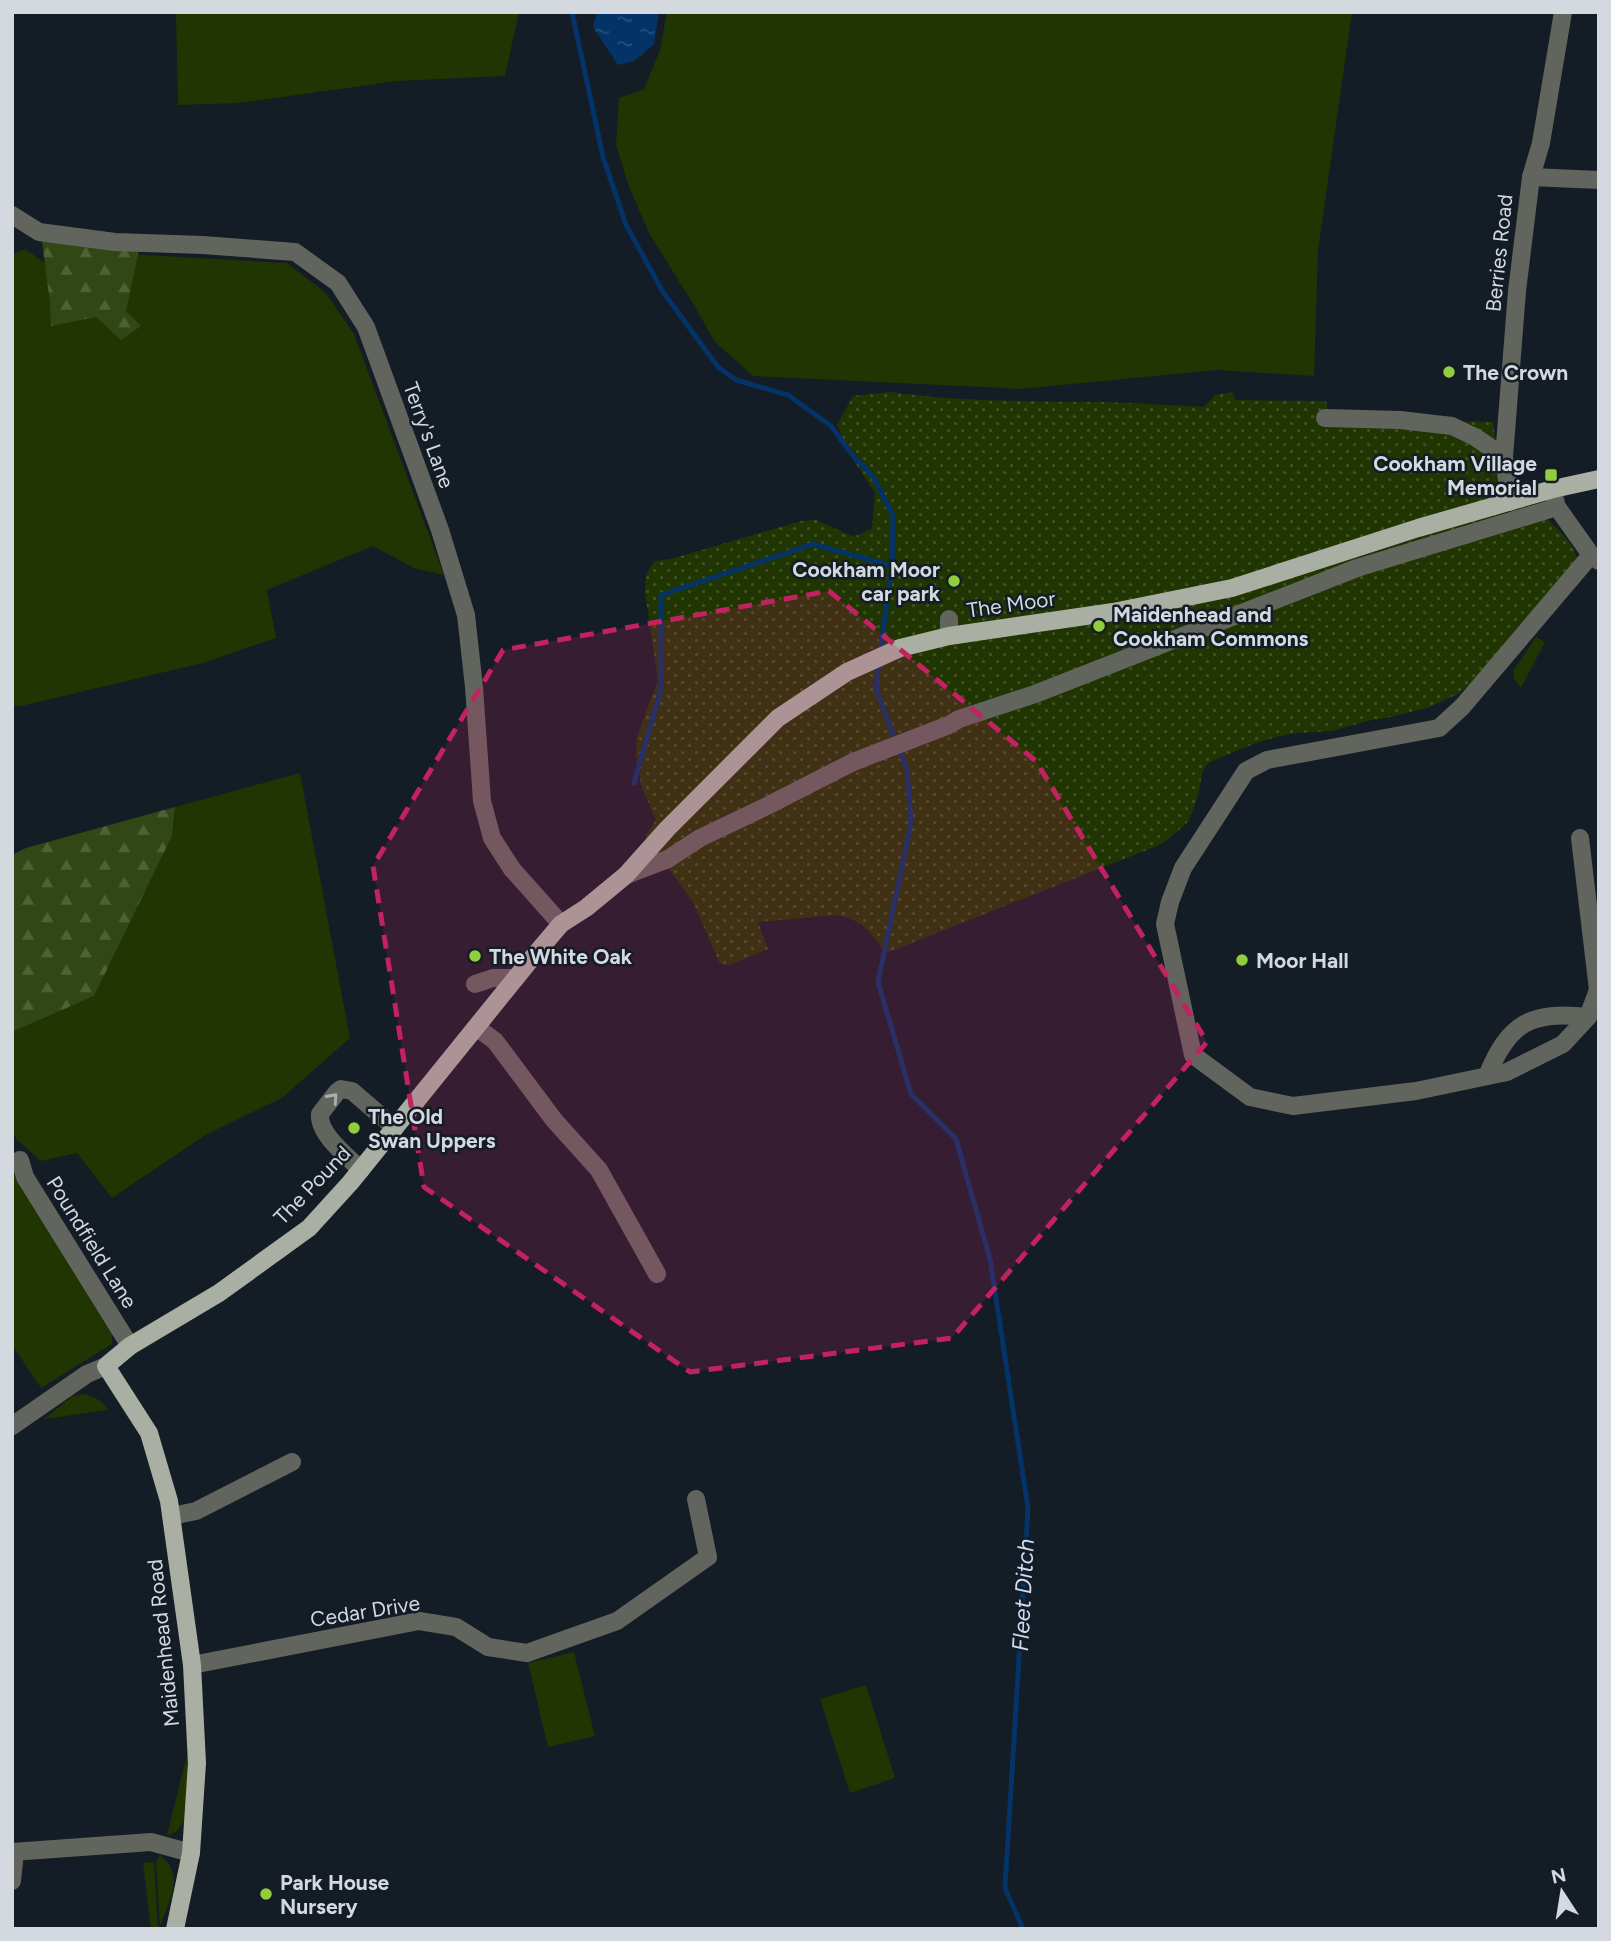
<svg xmlns="http://www.w3.org/2000/svg" width="1611" height="1941" font-family="Figtree,sans-serif">
<style>
.green{fill:#203501}
.forest{fill:url(#forest-firs)}
.park{fill:url(#park-dots)}
.water{fill:url(#water-ripples)}
.lines{fill:none;stroke-linecap:round;stroke-linejoin:round}
.stream{stroke:#043367;stroke-width:5}
.minor{stroke:#61655e;stroke-width:18}
.major{stroke:#a9b0a3;stroke-width:18}
.oneway{stroke:#acb0b2}
.marked{fill:#c32262;fill-opacity:0.2;stroke:#c32262;stroke-width:5;stroke-dasharray:14 9;stroke-linejoin:round}
.poi-dot{fill:#91cd3f;stroke:#141c26;stroke-width:2.5}
.labels{text-anchor:middle;dominant-baseline:central;stroke-width:5;stroke-linejoin:round;paint-order:stroke}
.street-label{font-size:21px;fill:#d4d9e0;stroke:#141c26}
.poi-label{font-size:21px;font-weight:bold;fill:#d4d9e0;stroke:#141c26;text-anchor:start}
.water-label{font-size:23px;font-style:italic;fill:#cddcf0;stroke:#141c26}
</style>
<defs>
<pattern id="forest-firs" width="22" height="20" patternUnits="userSpaceOnUse" patternTransform="scale(1.75)"><rect width="22" height="20" fill="#324716"/><path d="M5 1l3.5 6h-7zM16 11l3.5 6h-7z" fill="#4f6138"/></pattern>
<pattern id="park-dots" width="8" height="8" patternUnits="userSpaceOnUse" patternTransform="scale(1.75)"><rect width="8" height="8" fill="#203501"/><path d="M2 2h.1M6 6h.1" fill="none" stroke="#405226" stroke-width="1.8" stroke-linecap="round"/></pattern>
<pattern id="water-ripples" width="26" height="14" patternUnits="userSpaceOnUse" patternTransform="scale(1.75)"><rect width="26" height="14" fill="#043367"/><path d="M2 4q2-2 4 0t4 0M15 11q2-2 4 0t4 0" fill="none" stroke="#28507c"/></pattern>
</defs>
<rect width="100%" height="100%" fill="#141c26"/>
<g class="green">
<polygon points="176,12 519,12 505,76 397,81 239,103 178,105"/>
<polygon points="667,12 1352,12 1318,251 1314,376 1216,370 1021,389 753,376 715,342 695,307 650,235 628,184 616,145 619,98 644,89 660,50"/>
<polygon points="25,249 62,275 127,254 287,263 325,292 354,334 444,575 414,568 373,546 267,590 276,638 203,663 21,706 12,705 12,255"/>
<polygon points="1536,637 1545,642 1521,688 1514,679 1513,671"/>
<polygon points="300,773 350,1038 282,1098 207,1134 112,1198 77,1153 41,1161 16,1139 12,1128 12,1032 94,996 172,836 175,807"/>
<polygon points="12,1173 15,1174 16,1179 112,1334 112,1344 41,1388 12,1345"/>
<path d="M 85,1394 C 94,1397 104,1401 108,1410 L 44,1419 L 73,1396 Z"/>
<polygon points="574,1652 595,1736 548,1747 528,1663"/>
<polygon points="866,1685 895,1778 850,1793 820,1699"/>
<polygon points="192,1735 188,1816 176,1832 167,1835"/>
<path d="M 160,1855 C 186,1876 169,1900 160,1926 L 156,1863 Z"/>
<polygon points="154,1862 158,1929 151,1929 143,1863"/>
</g>
<g class="forest">
<polygon points="42,241 139,250 126,311 141,326 121,340 96,317 51,326 50,303"/>
<polygon points="175,807 172,836 94,996 12,1032 12,855 26,848"/>
</g>
<path class="park" d="M 890,392 C 960,402 1032,401 1103,402 C 1137,403 1171,405 1204,407 L 1215,395 L 1232,392 L 1236,400 L 1326,401 L 1330,419 L 1493,422 L 1501,482 C 1519,498 1576,536 1577,559 L 1486,670 L 1458,694 L 1427,708 L 1386,718 L 1372,720 L 1331,731 L 1297,733 L 1276,737 L 1253,744 L 1208,763 L 1203,771 L 1197,799 L 1190,818 L 1185,825 L 1162,844 L 886,953 C 869,932 865,921 837,915 L 758,922 L 768,949 L 729,965 L 720,964 L 693,902 L 645,836 L 656,820 L 642,788 L 636,756 L 637,737 L 658,680 L 645,593 C 645,581 646,570 655,561 L 671,559 L 801,521 L 816,520 L 852,536 L 859,535 L 872,528 L 875,493 L 850,455 L 837,425 L 853,396 Z"/>
<polygon class="water" points="597,12 659,12 654,44 634,61 618,65 593,27"/>
<g class="lines">
<g class="stream">
<polyline points="572,12 603,157 626,225 663,292 718,367 736,380 788,395 831,426 850,452 874,478 893,516 892,566 880,653"/>
<polyline points="879,663 876,689 907,770 911,823 878,982 911,1094 956,1139 990,1259 1028,1508 1005,1888 1023,1929"/>
<polyline points="634,783 661,689 661,595 813,544 892,566"/>
</g>
<g class="minor">
<polyline points="1531,177 1599,180"/>
<polyline points="12,215 39,232 115,242 203,245 295,252 338,283 366,327 440,530 466,615 474,687 482,801 492,838 512,869 561,924"/>
<polyline points="1325,418 1400,420 1452,426 1475,437 1504,457"/>
<polyline points="1554,496 1557,507 1591,555 1599,561"/>
<polyline points="1510,502 1504,457 1517,291 1531,177 1541,143 1563,12"/>
<polyline points="949,619 949,636"/>
<polyline points="1580,838 1598,990 1588,1017 1563,1044 1507,1072 1416,1091 1293,1106 1250,1097 1193,1055 1165,924 1170,902 1183,868 1246,771 1267,760 1439,728 1462,707 1591,555"/>
<polyline points="626,875 668,859 700,838 767,806 853,762 949,725 959,719 1035,694 1357,568 1557,507"/>
<polyline points="475,984 493,978 516,978"/>
<polyline points="476,1027 495,1041 554,1120 599,1170 657,1274"/>
<path d="M 1487,1076 C 1509,1022 1531,1011 1588,1017"/>
<polyline points="20,1160 25,1177 130,1346"/>
<path d="M 361,1170 C 347,1156 318,1134 320,1114 L 337,1092 L 341,1089 L 352,1091 L 395,1128"/>
<polyline points="12,1426 87,1374 106,1366"/>
<polyline points="172,1516 196,1511 292,1462"/>
<polyline points="192,1665 419,1621 456,1627 488,1647 527,1653 617,1621 708,1557 696,1499"/>
<polyline points="12,1852 151,1842 191,1853"/>
<polyline points="12,1881 15,1852"/>
</g>
<polyline class="major" points="175,1929 191,1853 197,1763 192,1665 169,1501 149,1433 106,1366 130,1346 219,1293 309,1228 350,1183 527,964 561,924 586,908 626,875 667,829 778,718 847,672 900,648 949,636 1113,612 1232,588 1418,528 1553,489 1599,479"/>
</g>
<defs><path id="oneway-chevron" d="M-2-3.5L2.5 0L-2 3.5" fill="none" stroke-width="1.6" stroke-linecap="round" stroke-linejoin="round" transform="scale(1.75)"/></defs>
<use class="oneway" href="#oneway-chevron" transform="translate(333 1098) rotate(-48)"/>
<path class="marked" d="M 829,591 L 1036,761 L 1207,1042 L 952,1338 L 690,1372 L 424,1187 L 373,866 L 503,650 Z"/>
<g class="poi-dot">
<circle cx="1449" cy="372" r="7"/>
<rect x="1544" y="468" width="14" height="14" rx="3.5"/>
<circle cx="954" cy="581" r="7"/>
<circle cx="1099" cy="626" r="7"/>
<circle cx="475" cy="956" r="7"/>
<circle cx="1242" cy="960" r="7"/>
<circle cx="354" cy="1128" r="7"/>
<circle cx="266" cy="1894" r="7"/>
</g>
<g class="labels">
<g class="street-label">
<text transform="translate(1499 253) rotate(-84)">Berries Road</text>
<text transform="translate(429 435) rotate(70)">Terry's Lane</text>
<text transform="translate(1011 604) rotate(-8)">The Moor</text>
<text transform="translate(312 1185) rotate(-46)">The Pound</text>
<text transform="translate(92 1242) rotate(58)">Poundfield Lane</text>
<text transform="translate(365 1611) rotate(-9)">Cedar Drive</text>
<text transform="translate(163 1643) rotate(-96)">Maidenhead Road</text>
</g>
<g class="poi-label">
<text x="1463" y="372">The Crown</text>
<text x="1537" y="463" text-anchor="end">Cookham Village<tspan x="1537" dy="24">Memorial</tspan></text>
<text x="940" y="569" text-anchor="end">Cookham Moor<tspan x="940" dy="24">car park</tspan></text>
<text x="1113" y="614">Maidenhead and<tspan x="1113" dy="24">Cookham Commons</tspan></text>
<text x="489" y="956">The White Oak</text>
<text x="1256" y="960">Moor Hall</text>
<text x="368" y="1116">The Old<tspan x="368" dy="24">Swan Uppers</tspan></text>
<text x="280" y="1882">Park House<tspan x="280" dy="24">Nursery</tspan></text>
</g>
<g class="water-label">
<text transform="translate(1023 1595) rotate(-87)">Fleet Ditch</text>
</g>
</g>
<rect width="1611" height="1941" fill="none" stroke="#d4d9e0" stroke-width="28"/>
<g transform="translate(1562 1892) rotate(348)" stroke="#141c26" stroke-width="5" paint-order="stroke">
<path d="M0-5L12 26L0 18L-12 26Z" fill="#d4d9e0"/>
<text y="-10" font-size="19" font-weight="bold" text-anchor="middle" fill="#d4d9e0">N</text>
</g>
</svg>
